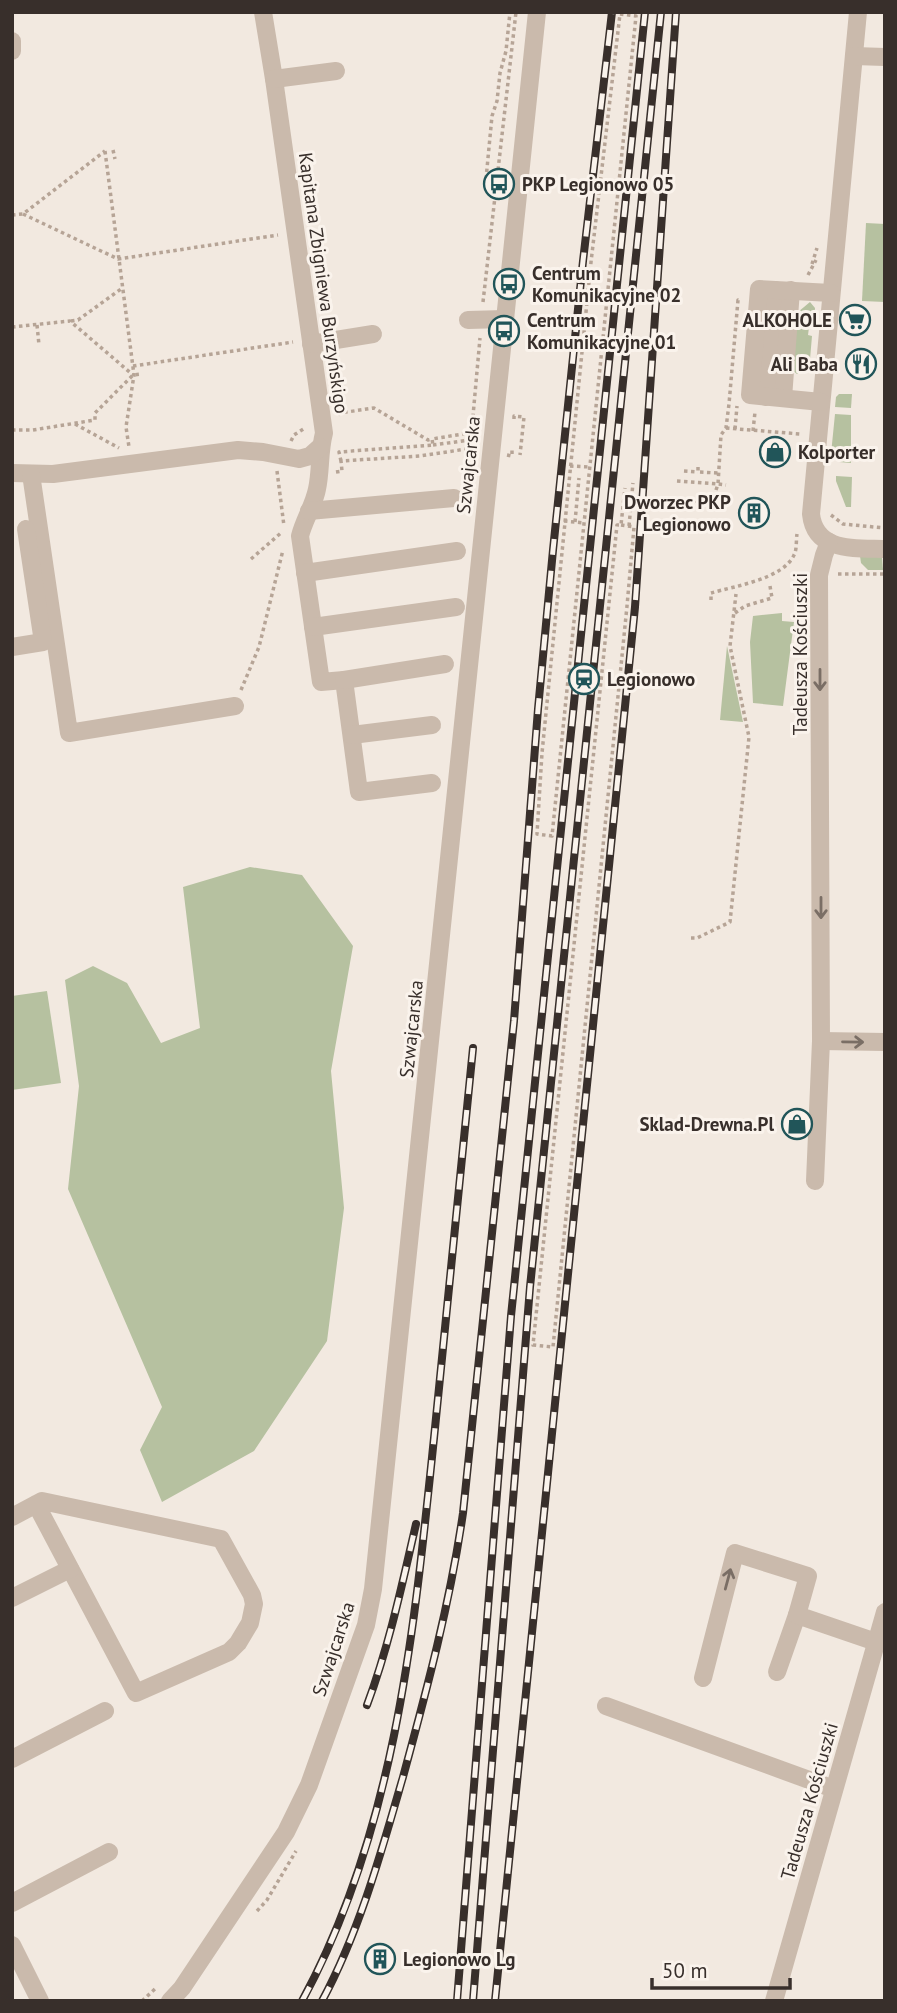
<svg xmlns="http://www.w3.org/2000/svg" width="897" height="2013" font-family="'PT Sans',sans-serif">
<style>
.green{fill:#b6c1a0}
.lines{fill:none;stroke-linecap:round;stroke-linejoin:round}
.path{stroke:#b6a496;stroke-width:3.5;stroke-dasharray:3.5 3.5;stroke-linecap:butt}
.minor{stroke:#cabaac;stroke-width:18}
.rail-casing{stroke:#382f2b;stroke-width:8}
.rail{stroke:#faf3ec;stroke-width:5;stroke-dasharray:16;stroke-linecap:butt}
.oneway{stroke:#7a6e65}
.labels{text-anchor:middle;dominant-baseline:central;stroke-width:6;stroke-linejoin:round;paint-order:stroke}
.poi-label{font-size:19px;font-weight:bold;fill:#382f2b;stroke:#faf3ec;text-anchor:start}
.street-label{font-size:19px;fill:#382f2b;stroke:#faf3ec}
</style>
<rect width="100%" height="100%" fill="#f2e9e0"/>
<g class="green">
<polygon points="866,223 885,224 885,302 862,301"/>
<polygon points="810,302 815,308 814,320 810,320 808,335 812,336 809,371 797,374 792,370 798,312"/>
<polygon points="839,394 852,394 851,408 835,407 836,397"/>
<polygon points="835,414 851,415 851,463 839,462 839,456 831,454"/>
<polygon points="836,476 852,477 851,507 846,507 836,481"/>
<polygon points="860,556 882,557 883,570 868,570 861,563"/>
<polygon points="782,613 782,621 794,622 783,706 753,703 750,642 753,616"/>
<polygon points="727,646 743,722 720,720"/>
<polygon points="250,867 302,875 353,946 331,1071 344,1208 327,1341 254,1451 162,1502 140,1450 162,1407 68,1189 79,1086 65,980 93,966 127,983 161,1043 200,1028 183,887"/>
<polygon points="47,991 61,1083 12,1090 12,996"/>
</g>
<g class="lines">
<g class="path">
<polygon points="620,14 636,16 552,836 537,834 542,753 591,262"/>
<polyline points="113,150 115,159"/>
<polyline points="105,151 134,375 126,427 129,447"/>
<polyline points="486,179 492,116 497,101 500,73 506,51 510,12"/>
<polyline points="23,214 118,259 278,235"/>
<polyline points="12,215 23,214 105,151"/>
<polyline points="812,264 817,248"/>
<polyline points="808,275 816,260"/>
<polyline points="483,302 516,12"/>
<polyline points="71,321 78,320 121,289"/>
<polyline points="37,325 39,345"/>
<polyline points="12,327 70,321 133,375"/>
<polyline points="133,366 293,342"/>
<polyline points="338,415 340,413 374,408 428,440 432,439"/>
<polyline points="514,419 514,416 524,417 520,455"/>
<polyline points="75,424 119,448"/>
<polyline points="476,427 472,427 480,338"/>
<polyline points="726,428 800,434"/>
<polyline points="735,429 737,406"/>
<polyline points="12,430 33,430 95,420 95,413 133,375 141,374"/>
<polyline points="753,431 755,412"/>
<polyline points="291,441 294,435 305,428"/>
<polyline points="433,445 470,440 472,448"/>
<polyline points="507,455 512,456 512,449"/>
<polyline points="341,461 339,452 433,445 432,439 475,432"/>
<polyline points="570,466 590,467"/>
<polyline points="698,467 698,472 718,473"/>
<polyline points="277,471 284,526"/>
<polyline points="684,471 698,472"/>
<polyline points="336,472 342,471 341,461 420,456 473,448"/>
<polyline points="677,481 718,484 721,435 726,428 729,404 738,300 740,301"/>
<polyline points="12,499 13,499"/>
<polyline points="696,503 703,495 714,496 718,484 726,485"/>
<polyline points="831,515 843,524 885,528"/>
<polyline points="564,521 585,523"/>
<polyline points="575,522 579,478"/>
<polyline points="621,525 634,527 627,606 553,1347 533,1345 617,525 621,525 625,488"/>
<polyline points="629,526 633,483"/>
<polyline points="251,559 282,532"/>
<polyline points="838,574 885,574"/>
<path d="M 711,600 L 711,593 C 735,586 783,579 794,555 C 797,550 796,540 797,534"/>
<polyline points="735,613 745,606 772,598 770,586"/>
<polyline points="241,690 259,647 283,550"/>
<polyline points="691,938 697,938 730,922 749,737 730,646 736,594"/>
<polyline points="257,1911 267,1900 296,1851"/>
<polyline points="142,2001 156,1988"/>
</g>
<g class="minor">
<path d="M 263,12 L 274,79 L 324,433 C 319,452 321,471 317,489 C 314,505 304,520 300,536 L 321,682 L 344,680 L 359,792 L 432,783"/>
<path d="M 858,12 L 811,514 C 815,553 857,548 885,549"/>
<polyline points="12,41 12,51"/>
<polyline points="854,56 885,57"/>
<polyline points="274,79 336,71"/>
<polyline points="468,320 505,319"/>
<polyline points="311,344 373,334"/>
<polyline points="766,397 775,290"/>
<polyline points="783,398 791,290"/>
<polyline points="821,402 750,395 759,289 831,293"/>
<polyline points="12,473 53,474 238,450 263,452 299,459 310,456 320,447"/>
<polyline points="31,474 69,733 235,706"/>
<polyline points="309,511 454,498"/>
<polyline points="305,573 457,551"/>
<polyline points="313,627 456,607"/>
<polyline points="12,647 43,642 26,529"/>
<polyline points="344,680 445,664"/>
<polyline points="352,735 432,725"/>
<polyline points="821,1041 885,1042"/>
<polyline points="815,1181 821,1041 819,575 824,555 829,542"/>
<polyline points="12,1517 42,1501 221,1539 252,1595 254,1604 250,1623 238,1643 229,1652 136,1693 36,1504"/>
<polyline points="12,1598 70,1569"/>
<polyline points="777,1672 797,1615"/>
<polyline points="703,1678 735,1553 808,1576 797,1615 876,1642"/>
<polyline points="606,1706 834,1789"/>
<polyline points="12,1759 105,1711"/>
<polyline points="12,1903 109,1852"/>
<polyline points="12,1945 40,2001"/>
<polyline points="170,2001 182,1988 286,1832 309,1785 366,1625 373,1589 537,12"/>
<polyline points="774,2001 885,1612"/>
</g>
<g class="rail-casing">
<g id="rail">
<path d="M 367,1705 C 389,1646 402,1585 416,1524"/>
<path d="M 302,2001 C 396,1828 414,1630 434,1438 C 447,1308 460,1178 473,1048"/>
<path d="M 322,2001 C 360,1930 381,1853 403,1777 C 427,1689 450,1603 463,1513 L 514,1021 L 538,709 L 553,550 L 583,261 L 612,12"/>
<polyline points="457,2001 511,1316 645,12"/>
<polyline points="473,2001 530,1287 661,12"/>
<polyline points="495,2001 635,607 676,12"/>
</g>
</g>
<use href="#rail" class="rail"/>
</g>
<defs><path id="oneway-shaft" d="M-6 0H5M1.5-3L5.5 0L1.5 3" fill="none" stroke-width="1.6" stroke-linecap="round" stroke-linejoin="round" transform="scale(1.75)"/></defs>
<g class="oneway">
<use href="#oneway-shaft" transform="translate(820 680) rotate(90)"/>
<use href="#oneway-shaft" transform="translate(821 908) rotate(90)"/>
<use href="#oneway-shaft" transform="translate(853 1042) rotate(1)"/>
<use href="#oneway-shaft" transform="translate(728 1579) rotate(-75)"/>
</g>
<defs>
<g id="bus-ring" transform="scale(1.575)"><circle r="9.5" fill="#faf3ec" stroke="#215559" stroke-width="1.5"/><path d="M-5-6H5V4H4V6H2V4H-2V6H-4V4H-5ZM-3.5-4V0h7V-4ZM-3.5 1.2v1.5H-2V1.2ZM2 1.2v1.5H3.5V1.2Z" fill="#215559"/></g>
<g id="supermarket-ring" transform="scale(1.575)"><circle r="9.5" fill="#faf3ec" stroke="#215559" stroke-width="1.5"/><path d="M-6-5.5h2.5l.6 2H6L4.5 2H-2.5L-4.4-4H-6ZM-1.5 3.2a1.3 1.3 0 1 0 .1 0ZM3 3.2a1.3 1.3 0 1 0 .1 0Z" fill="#215559"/></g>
<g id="restaurant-ring" transform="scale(1.575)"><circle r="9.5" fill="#faf3ec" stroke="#215559" stroke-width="1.5"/><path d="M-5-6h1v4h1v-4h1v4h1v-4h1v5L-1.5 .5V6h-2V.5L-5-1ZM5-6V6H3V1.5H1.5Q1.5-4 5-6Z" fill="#215559"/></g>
<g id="shop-ring" transform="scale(1.575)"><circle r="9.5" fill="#faf3ec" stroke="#215559" stroke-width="1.5"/><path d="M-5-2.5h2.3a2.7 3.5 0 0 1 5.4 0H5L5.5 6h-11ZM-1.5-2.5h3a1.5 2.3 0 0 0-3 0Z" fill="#215559"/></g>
<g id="building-ring" transform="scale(1.575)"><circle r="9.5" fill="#faf3ec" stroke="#215559" stroke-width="1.5"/><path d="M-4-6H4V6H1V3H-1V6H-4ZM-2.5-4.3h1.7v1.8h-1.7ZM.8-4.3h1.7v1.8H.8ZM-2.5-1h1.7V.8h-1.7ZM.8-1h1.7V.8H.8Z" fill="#215559"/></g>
<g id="station-ring" transform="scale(1.575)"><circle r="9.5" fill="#faf3ec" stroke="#215559" stroke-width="1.5"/><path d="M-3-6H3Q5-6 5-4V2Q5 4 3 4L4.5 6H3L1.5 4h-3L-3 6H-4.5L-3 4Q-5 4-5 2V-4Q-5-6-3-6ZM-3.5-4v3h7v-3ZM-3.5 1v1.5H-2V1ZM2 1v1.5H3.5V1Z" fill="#215559"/></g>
</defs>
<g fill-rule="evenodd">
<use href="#bus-ring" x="499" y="184"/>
<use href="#bus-ring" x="509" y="284"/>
<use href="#supermarket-ring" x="855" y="320"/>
<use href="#bus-ring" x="504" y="331"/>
<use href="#restaurant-ring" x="861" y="364"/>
<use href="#shop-ring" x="775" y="452"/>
<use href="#building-ring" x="754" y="513"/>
<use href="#station-ring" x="584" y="679"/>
<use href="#shop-ring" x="797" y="1124"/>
<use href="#building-ring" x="380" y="1959"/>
</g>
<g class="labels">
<g class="poi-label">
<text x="522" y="184">PKP Legionowo 05</text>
<text x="532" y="273">Centrum<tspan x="532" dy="22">Komunikacyjne 02</tspan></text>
<text x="527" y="320">Centrum<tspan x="527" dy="22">Komunikacyjne 01</tspan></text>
<text x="832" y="320" text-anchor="end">ALKOHOLE</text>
<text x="838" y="364" text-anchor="end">Ali Baba</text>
<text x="798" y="452">Kolporter</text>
<text x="731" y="502" text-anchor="end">Dworzec PKP<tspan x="731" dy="22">Legionowo</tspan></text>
<text x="607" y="679">Legionowo</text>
<text x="774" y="1124" text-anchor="end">Sklad-Drewna.Pl</text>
<text x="403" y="1959">Legionowo Lg</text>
</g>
<g class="street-label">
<text transform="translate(324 283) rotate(82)">Kapitana Zbigniewa Burzyńskigo</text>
<text transform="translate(468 465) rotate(-84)">Szwajcarska</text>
<text transform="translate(800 654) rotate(-90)">Tadeusza Kościuszki</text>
<text transform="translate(411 1029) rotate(-84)">Szwajcarska</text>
<text transform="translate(333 1649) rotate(-72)">Szwajcarska</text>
<text transform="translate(809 1801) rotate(-74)">Tadeusza Kościuszki</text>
</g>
</g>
<rect width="897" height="2013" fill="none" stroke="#382f2b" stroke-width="28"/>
<path d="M652 1978v10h138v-10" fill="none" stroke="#382f2b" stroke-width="3.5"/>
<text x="662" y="1978" font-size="21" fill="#382f2b" stroke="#faf3ec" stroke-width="5" paint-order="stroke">50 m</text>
</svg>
